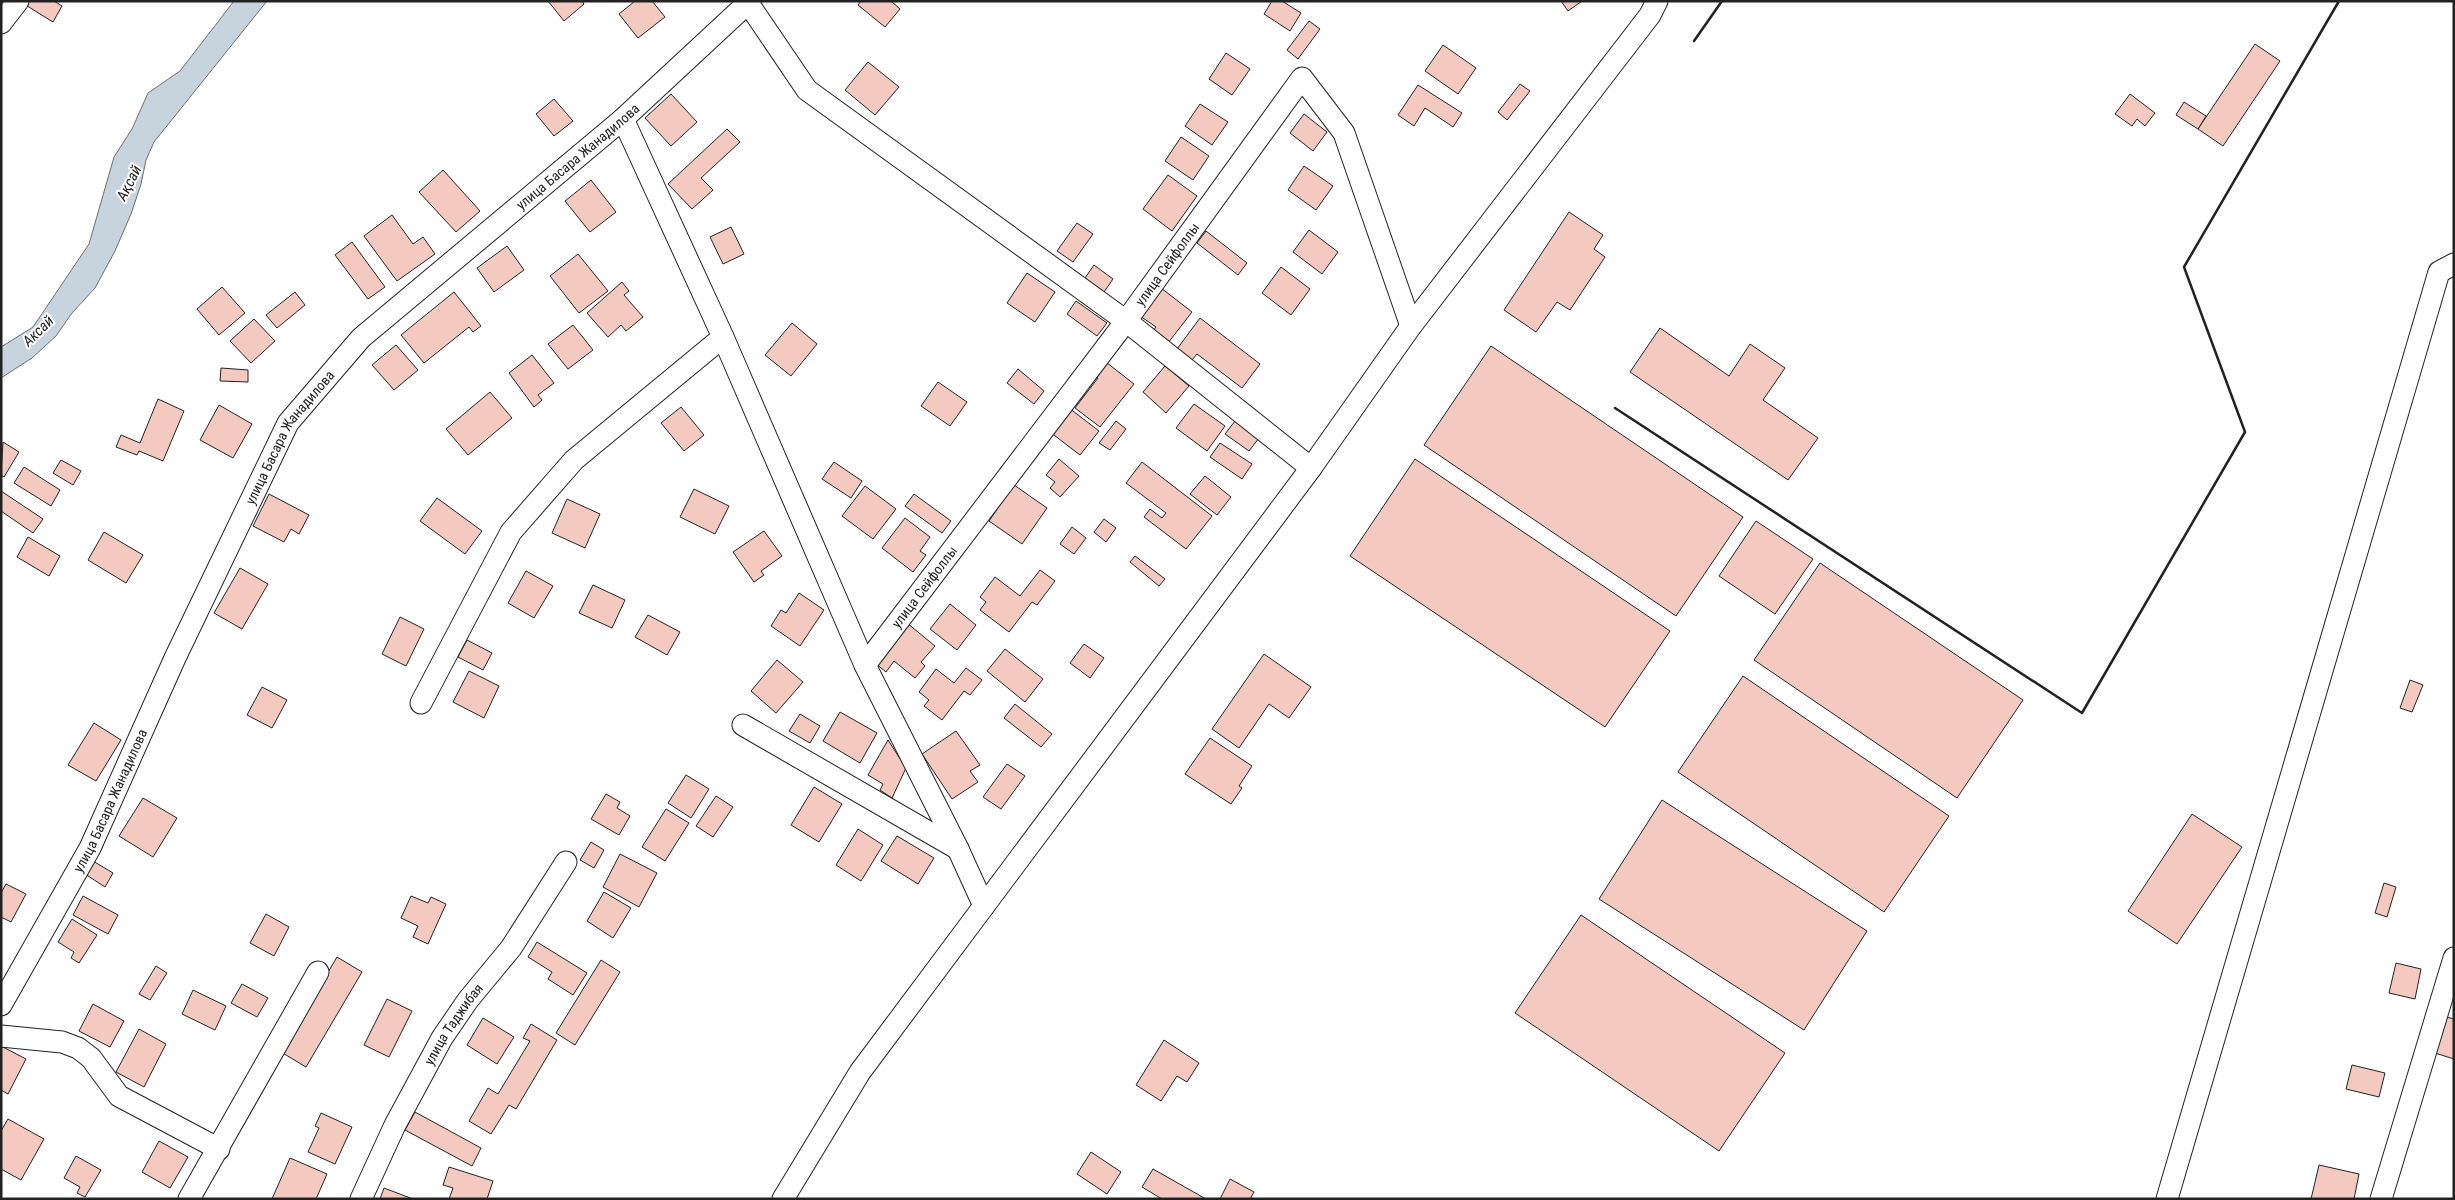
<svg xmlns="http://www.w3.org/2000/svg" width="2455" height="1200" font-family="'Roboto Condensed',sans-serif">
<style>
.water{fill:#c7d3dd;stroke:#6f6f6f}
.building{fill:#f3c9c0;stroke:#222}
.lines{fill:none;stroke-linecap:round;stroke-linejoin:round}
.minor-casing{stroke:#222;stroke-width:23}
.minor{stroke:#fff;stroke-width:21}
.wall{stroke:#222;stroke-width:2.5}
.labels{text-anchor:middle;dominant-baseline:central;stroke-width:4;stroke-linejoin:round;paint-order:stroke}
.street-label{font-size:14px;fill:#222;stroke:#fff}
.water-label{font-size:15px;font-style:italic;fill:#222;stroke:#fff}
</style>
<rect width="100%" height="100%" fill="#fff"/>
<polygon class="water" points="234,1 267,1 154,142 146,160 141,184 131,214 115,251 95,288 72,313 56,336 32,358 1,378 1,347 33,327 89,244 114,157 132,129 148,93 180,71"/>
<g class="building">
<polygon points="26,1 54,1 62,6 53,22 24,4"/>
<polygon points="548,1 582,1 584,4 564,21"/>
<polygon points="635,1 652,1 665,17 638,38 619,14"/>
<polygon points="861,1 891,1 900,9 885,27 858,5"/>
<polygon points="1272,1 1282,1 1301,13 1290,31 1264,14"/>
<polygon points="1561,1 1582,1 1568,11"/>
<polygon points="1309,21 1320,29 1298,59 1287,50"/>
<polygon points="2255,44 2280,61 2223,146 2198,129"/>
<polygon points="1443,45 1476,68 1458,94 1425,71"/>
<polygon points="1226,53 1250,69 1232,95 1209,79"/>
<polygon points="868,62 899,87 875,115 845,90"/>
<polygon points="1520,84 1530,91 1507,120 1498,112"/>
<polygon points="1418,85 1462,113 1453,127 1425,108 1414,126 1398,115"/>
<polygon points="671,94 697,122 671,146 645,118"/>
<polygon points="2130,94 2155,113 2145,126 2137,119 2132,126 2115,114"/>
<polygon points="554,99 573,121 554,136 536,114"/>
<polygon points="2184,102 2206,116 2198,129 2176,115"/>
<polygon points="1200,104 1228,122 1212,145 1185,126"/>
<polygon points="1304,114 1327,132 1313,151 1290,133"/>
<polygon points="727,129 740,142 701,178 713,190 692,209 668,184"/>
<polygon points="1181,137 1209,156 1193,180 1165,161"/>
<polygon points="1304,166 1333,186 1316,210 1288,190"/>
<polygon points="443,170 480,211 456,232 419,192"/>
<polygon points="1168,175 1197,196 1172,231 1143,209"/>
<polygon points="591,180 616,212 590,232 565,201"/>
<polygon points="1569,212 1603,235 1594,249 1605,257 1570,310 1557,302 1536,332 1504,310"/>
<polygon points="392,215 413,244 423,237 435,254 397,281 364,236"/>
<polygon points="1077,223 1093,234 1073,262 1057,251"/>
<polygon points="731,227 744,254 723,264 710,237"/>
<polygon points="1309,230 1338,252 1322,274 1293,252"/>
<polygon points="1206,231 1247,263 1238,275 1197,243"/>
<polygon points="352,242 385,287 368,299 335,255"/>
<polygon points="507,246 524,270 494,292 477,268"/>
<polygon points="578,254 608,291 579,313 550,276"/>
<polygon points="1094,265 1113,279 1104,292 1085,278"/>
<polygon points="1281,267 1310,289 1291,315 1262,293"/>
<polygon points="1027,273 1055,292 1035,322 1007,303"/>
<polygon points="622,282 629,291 624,295 643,317 626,331 621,325 608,337 587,313"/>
<polygon points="222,287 245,313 219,335 197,309"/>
<polygon points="1161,288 1192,312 1168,343 1152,332 1156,327 1140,316"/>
<polygon points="295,292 305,305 277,328 266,315"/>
<polygon points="454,292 481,326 473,332 469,327 424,363 401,335"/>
<polygon points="1076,301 1107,323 1097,336 1067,314"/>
<polygon points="1200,318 1260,364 1242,388 1197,354 1192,360 1177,349"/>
<polygon points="254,319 275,341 251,363 230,341"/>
<polygon points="792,323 817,344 791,376 765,355"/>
<polygon points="573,325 593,350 568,369 548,344"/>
<polygon points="1660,328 1729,376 1750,344 1785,368 1763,400 1818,438 1788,480 1630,372"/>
<polygon points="396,345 418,370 394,390 372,365"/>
<polygon points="1491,346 1743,517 1676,616 1424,445"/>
<polygon points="532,355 554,383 538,395 542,400 534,407 509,373"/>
<polygon points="1102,359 1134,384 1100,427 1075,408 1098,378 1091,372"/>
<polygon points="1165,366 1189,386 1166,413 1143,392"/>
<polygon points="221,368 248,370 248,382 220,381"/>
<polygon points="1018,369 1044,391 1034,404 1007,383"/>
<polygon points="938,382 967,402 950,426 921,406"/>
<polygon points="490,392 512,418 468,455 446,429"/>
<polygon points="158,399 184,411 163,461 139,451 137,455 116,447 121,435 140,443"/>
<polygon points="1194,404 1225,426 1207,451 1176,428"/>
<polygon points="219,405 252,424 233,458 200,440"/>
<polygon points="681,407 704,435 684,451 661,423"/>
<polygon points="1069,408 1099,431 1080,455 1050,432"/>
<polygon points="1116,421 1126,429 1110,450 1099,443"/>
<polygon points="1235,421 1259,438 1249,451 1225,434"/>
<polygon points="3,442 19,452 4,477 1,475"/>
<polygon points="1220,443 1252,464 1242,479 1210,457"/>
<polygon points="1059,459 1079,476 1060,497 1050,488 1055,482 1046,475"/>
<polygon points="1415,459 1670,631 1605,727 1350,556"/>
<polygon points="61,460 81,471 73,485 53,473"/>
<polygon points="834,462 862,481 851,498 822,479"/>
<polygon points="1142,462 1212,516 1186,549 1144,517 1150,509 1162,518 1166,513 1126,483"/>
<polygon points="24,467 60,490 51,506 14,483"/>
<polygon points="1205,476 1231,497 1217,515 1190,494"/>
<polygon points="1014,485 1047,508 1022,544 989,521"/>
<polygon points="865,486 896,509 873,539 842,516"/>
<polygon points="694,489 729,506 715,534 680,517"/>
<polygon points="1,491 43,519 33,533 1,511"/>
<polygon points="269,494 309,515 299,534 291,529 284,542 253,526"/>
<polygon points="914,494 951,521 942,533 905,506"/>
<polygon points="437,498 482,531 465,554 420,521"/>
<polygon points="567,499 600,514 585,548 552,533"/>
<polygon points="905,518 930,537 920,551 926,555 913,572 882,548"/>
<polygon points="1104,519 1116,528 1106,542 1094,532"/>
<polygon points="1756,521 1813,559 1775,614 1719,576"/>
<polygon points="1072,527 1086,538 1074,554 1060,544"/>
<polygon points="764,531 782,556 761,571 764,575 754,582 733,552"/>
<polygon points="104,532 143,555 126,583 88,560"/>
<polygon points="28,537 60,556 49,576 17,557"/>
<polygon points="1135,556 1165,579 1159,586 1130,562"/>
<polygon points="1820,563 2023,700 1957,798 1754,660"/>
<polygon points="240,568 268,584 242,629 214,613"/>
<polygon points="1040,570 1055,581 1037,605 1032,602 1009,632 980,610 986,602 980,597 995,577 1020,596"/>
<polygon points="526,571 553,586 534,618 508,603"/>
<polygon points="593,585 625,600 612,628 579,613"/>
<polygon points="799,593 824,610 800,646 771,626 781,610 786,613"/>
<polygon points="950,604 976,625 957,650 930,629"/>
<polygon points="648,615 680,632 667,655 635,637"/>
<polygon points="400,617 424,629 406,666 382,654"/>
<polygon points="907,623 935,646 921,662 925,666 915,678 894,661 886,672 875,663"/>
<polygon points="467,640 492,653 483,670 458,657"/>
<polygon points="1084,644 1104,658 1090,678 1070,663"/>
<polygon points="1005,649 1043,679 1025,702 987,671"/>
<polygon points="1264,654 1311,687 1289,718 1269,704 1239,748 1212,729"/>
<polygon points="777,660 803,682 776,713 751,691"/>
<polygon points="966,668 982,680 970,695 964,691 942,720 924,706 929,700 919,692 936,669 954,683"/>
<polygon points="469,671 499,686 484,718 453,702"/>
<polygon points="1743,676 1949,816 1884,912 1678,772"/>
<polygon points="2410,680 2423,685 2412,712 2400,708"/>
<polygon points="262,687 287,700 272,728 247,715"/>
<polygon points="1015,704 1052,734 1041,747 1004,718"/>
<polygon points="840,712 877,733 860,763 823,741"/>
<polygon points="800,714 820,726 810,743 789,731"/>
<polygon points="94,723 121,740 96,781 68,765"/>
<polygon points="956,731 980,765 970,771 978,782 952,799 922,754"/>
<polygon points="1210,738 1252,766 1239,786 1242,788 1231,804 1185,774"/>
<polygon points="888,740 906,768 892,798 880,790 883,784 868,775"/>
<polygon points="1007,764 1025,776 1001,809 983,797"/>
<polygon points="686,775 709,789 691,818 668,803"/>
<polygon points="814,787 842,804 819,842 791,825"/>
<polygon points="606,794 620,802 617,808 630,816 619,835 591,819"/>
<polygon points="716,796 733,807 713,837 696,826"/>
<polygon points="143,798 177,818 153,857 119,836"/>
<polygon points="1662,800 1867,931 1804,1030 1599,899"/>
<polygon points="666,809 689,823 665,861 642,847"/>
<polygon points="2192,814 2242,847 2177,944 2128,911"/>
<polygon points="858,829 883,845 861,881 836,865"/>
<polygon points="897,836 934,858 918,884 881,861"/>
<polygon points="591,842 604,850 594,868 580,860"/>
<polygon points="620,854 657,873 639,907 603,887"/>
<polygon points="93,861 113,873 105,887 85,874"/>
<polygon points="2384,883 2396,887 2387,917 2375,913"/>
<polygon points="6,884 26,894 11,922 1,917 1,893"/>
<polygon points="604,892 631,908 613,938 587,921"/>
<polygon points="83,896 118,915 108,934 73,915"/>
<polygon points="411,896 428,903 431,897 446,904 428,944 413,937 418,926 401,918"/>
<polygon points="266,914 289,927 274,956 250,943"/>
<polygon points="1581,915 1785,1053 1719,1151 1515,1013"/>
<polygon points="72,919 97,935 79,963 71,958 74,952 58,942"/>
<polygon points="537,942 587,973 573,995 548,979 552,972 528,957"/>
<polygon points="337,957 362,972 306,1067 281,1052"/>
<polygon points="601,960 620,972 575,1045 556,1033"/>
<polygon points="2396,963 2421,969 2415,999 2389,993"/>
<polygon points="156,966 167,973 150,1000 139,994"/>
<polygon points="242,984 268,998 257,1017 231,1003"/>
<polygon points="193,990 226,1006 215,1030 182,1014"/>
<polygon points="387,999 412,1011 389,1057 364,1045"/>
<polygon points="93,1004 124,1021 110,1047 79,1031"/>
<polygon points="2447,1017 2454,1019 2454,1059 2435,1053"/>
<polygon points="483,1018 514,1037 497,1064 467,1045"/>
<polygon points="531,1024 557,1040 516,1109 509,1105 491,1134 469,1121 488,1088 498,1094 530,1041 523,1038"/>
<polygon points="139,1029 166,1044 144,1087 116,1072"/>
<polygon points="1164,1040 1199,1063 1187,1082 1177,1076 1161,1101 1136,1085"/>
<polygon points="1,1046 26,1059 8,1094 1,1090"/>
<polygon points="2352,1065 2385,1073 2379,1097 2346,1089"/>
<polygon points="415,1112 481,1148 472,1166 405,1130"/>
<polygon points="321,1113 352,1127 335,1164 308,1152 319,1128 315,1126"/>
<polygon points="8,1119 44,1139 21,1180 1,1169 1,1131"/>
<polygon points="159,1141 188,1157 170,1188 142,1172"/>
<polygon points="1091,1152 1121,1172 1107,1194 1077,1174"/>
<polygon points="76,1156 101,1170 85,1197 77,1193 80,1187 64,1178"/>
<polygon points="290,1158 327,1174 316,1199 272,1199"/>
<polygon points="2319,1165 2359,1174 2354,1199 2311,1199"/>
<polygon points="449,1167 493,1181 487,1199 449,1199 453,1188 443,1185"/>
<polygon points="1153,1169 1206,1199 1162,1199 1142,1187"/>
<polygon points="1230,1179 1254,1192 1250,1199 1220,1199"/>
<polygon points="384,1188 413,1199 380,1199"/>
</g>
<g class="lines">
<g class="minor-casing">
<g id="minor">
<polyline points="748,3 807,90 1126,321 1311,468"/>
<polyline points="1,23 18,1"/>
<polyline points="623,119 723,337 865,665 958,849 984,906"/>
<path id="s1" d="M 865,665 L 1126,321 L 1302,78 L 1344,133 L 1411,326"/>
<polyline points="421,703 511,532 574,460 723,337"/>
<polyline points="743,725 958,849"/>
<path id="s2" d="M 1,1005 L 90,848 L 175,658 L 288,423 L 361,338 L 623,119 L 750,1"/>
<polyline points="1,1036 62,1042 78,1048 91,1058 119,1096 219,1149"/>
<polyline points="189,1199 318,972"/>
<path id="s3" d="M 361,1199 L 395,1125 L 442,1038 L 468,1000 L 511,948 L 566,862"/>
<polyline points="783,1199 860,1072 1311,468 1411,326 1650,15 1657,1"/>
<polyline points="2167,1199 2439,272 2454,264"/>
<polyline points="2381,1199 2454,958"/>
</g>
</g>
<use href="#minor" class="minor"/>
<g class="wall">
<polyline points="1694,41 1722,1"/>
<polyline points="1615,408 2082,713 2245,432 2184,267 2339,1"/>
</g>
</g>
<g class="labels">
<g class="street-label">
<text stroke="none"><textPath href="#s2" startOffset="1044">улица Басара Жанадилова</textPath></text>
<text stroke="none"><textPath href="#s1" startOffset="502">улица Сейфоллы</textPath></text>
<text stroke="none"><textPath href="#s2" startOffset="638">улица Басара Жанадилова</textPath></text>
<text stroke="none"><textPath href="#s1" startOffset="98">улица Сейфоллы</textPath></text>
<text stroke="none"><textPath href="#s2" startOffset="232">улица Басара Жанадилова</textPath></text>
<text stroke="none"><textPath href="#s3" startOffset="198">улица Таджибая</textPath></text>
</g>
<g class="water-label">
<text transform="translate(129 183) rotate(-63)">Ақсай</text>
<text transform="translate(38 331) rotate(-44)">Аксай</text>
</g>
</g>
<rect width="2455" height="1200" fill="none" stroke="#222222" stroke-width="5"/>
</svg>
